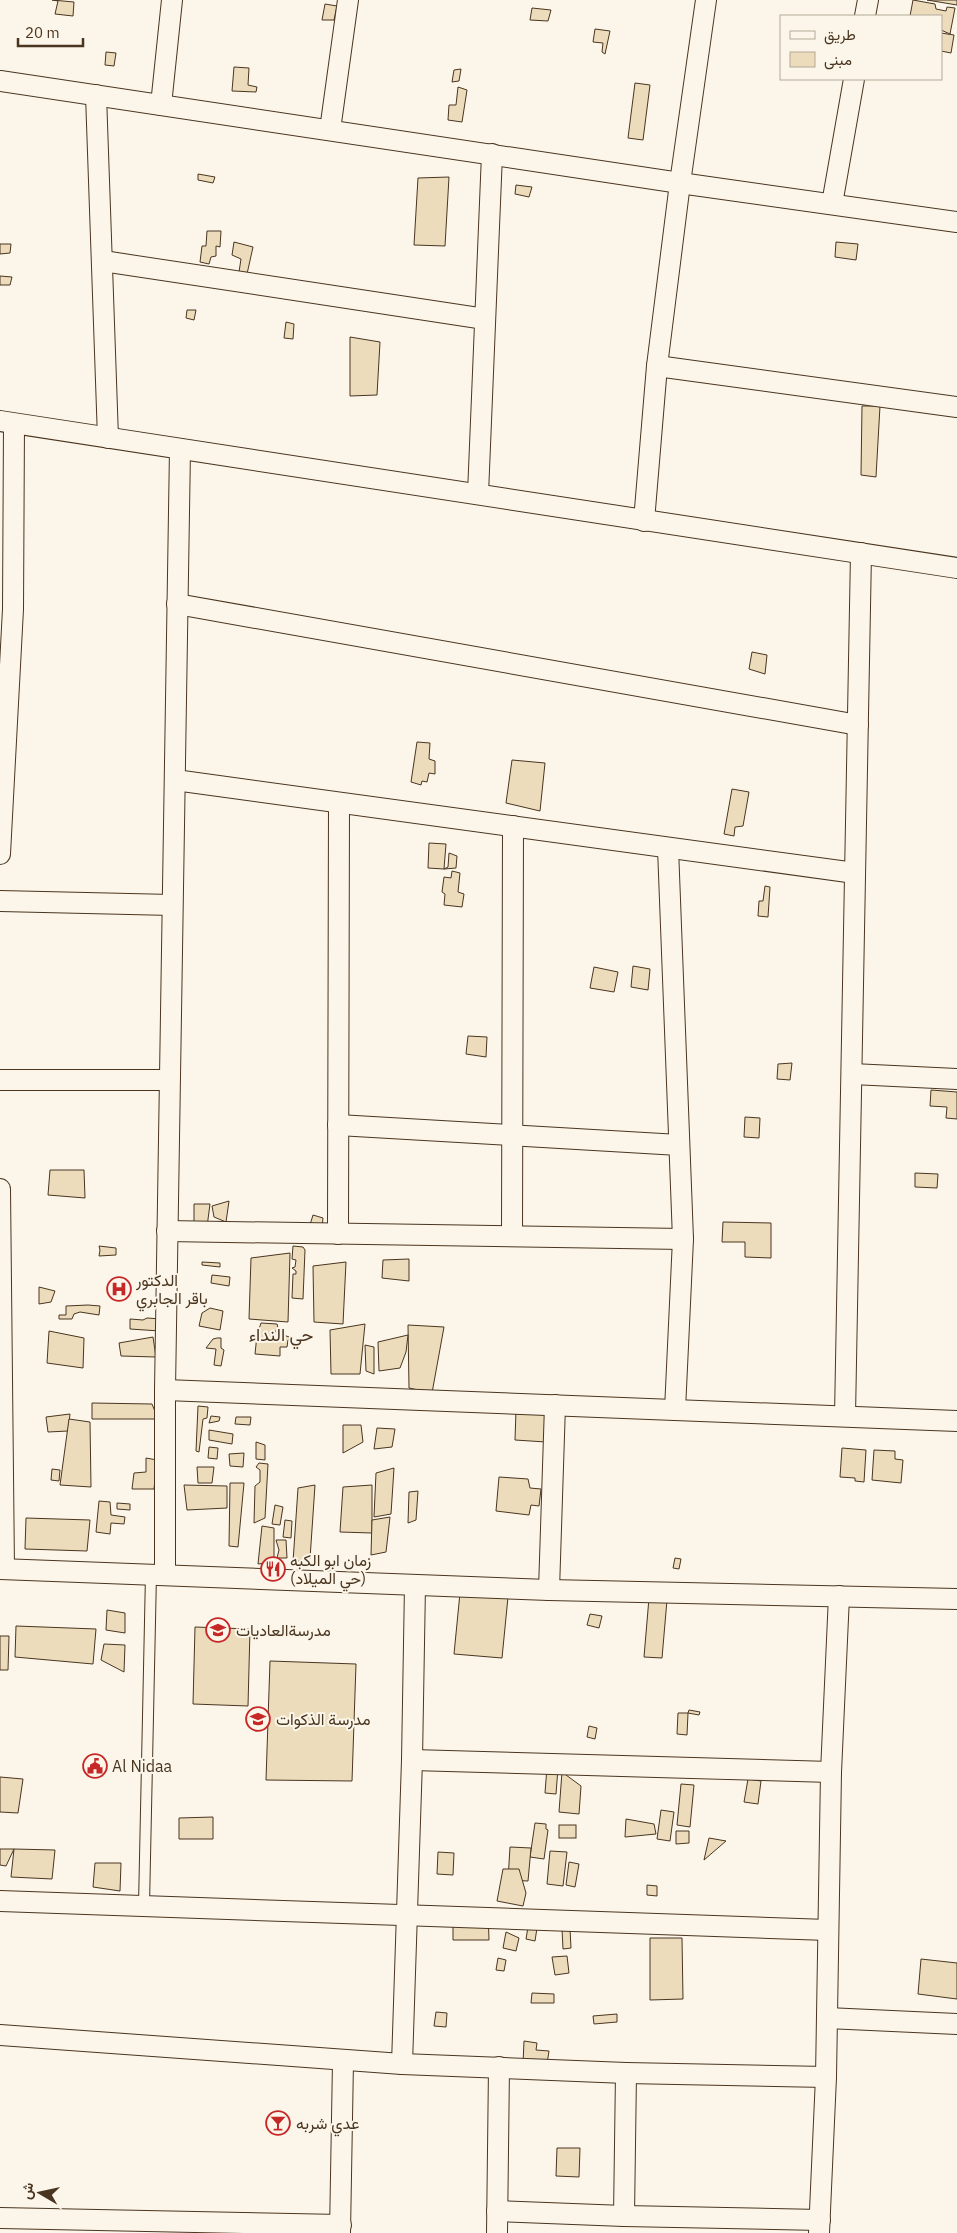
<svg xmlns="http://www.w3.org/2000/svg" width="957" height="2233" font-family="'IBM Plex Sans',Vazirmatn,sans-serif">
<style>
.building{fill:#ecdcbc;stroke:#4a3520}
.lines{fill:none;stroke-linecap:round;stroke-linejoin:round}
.service-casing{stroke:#4a3520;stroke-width:12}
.minor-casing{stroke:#4a3520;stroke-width:22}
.service{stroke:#fbf6e9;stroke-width:10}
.minor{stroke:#fbf6e9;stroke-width:20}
.labels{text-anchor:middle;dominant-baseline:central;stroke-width:4;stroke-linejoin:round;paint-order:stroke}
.poi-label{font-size:16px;fill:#4a3520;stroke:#fbf6e9;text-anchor:start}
.neighbourhood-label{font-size:18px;fill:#4a3520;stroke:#fbf6e9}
</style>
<rect width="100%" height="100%" fill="#fbf6e9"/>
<g class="building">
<polygon points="52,0 74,2 73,16 55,14 58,1"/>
<polygon points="913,0 935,4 936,9 946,11 947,7 955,8 950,34 941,30 941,16 910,16"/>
<polygon points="927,0 957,0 957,5"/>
<polygon points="325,4 337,6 334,20 322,20"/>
<polygon points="532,8 551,10 548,21 530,20"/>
<polygon points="595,29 610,31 605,54 602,52 603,43 593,42"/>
<polygon points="941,33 954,35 951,53 941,51"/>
<polygon points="106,52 116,53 114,66 105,65"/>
<polygon points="234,67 249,68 248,85 257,87 256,92 232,91"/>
<polygon points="461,69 459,81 452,82 454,70"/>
<polygon points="635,83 650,85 643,140 628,138"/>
<polygon points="458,87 467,90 462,122 448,120 449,105 456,105"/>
<polygon points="198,174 215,177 213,183 198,180"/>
<polygon points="449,177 445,246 414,245 418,178"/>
<polygon points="516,185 532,187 529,197 515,194"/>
<polygon points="207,231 221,231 220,247 216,246 216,256 211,257 209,264 200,262 202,246 206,246"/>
<polygon points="234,242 253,247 247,274 239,272 241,259 232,255"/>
<polygon points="836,242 858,244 856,260 835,257"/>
<polygon points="0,244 11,244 10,253 0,254"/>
<polygon points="0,276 12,277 10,285 0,285"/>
<polygon points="187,310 196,310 194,320 186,318"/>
<polygon points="286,322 294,324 293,339 284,338"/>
<polygon points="350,337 380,342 377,395 350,396"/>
<polygon points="862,406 880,406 876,477 861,475"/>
<polygon points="752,652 767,655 765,674 749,669"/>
<polygon points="417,742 430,743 429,759 435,761 435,774 429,773 427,782 422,781 421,785 411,782"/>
<polygon points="512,760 545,763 540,811 506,803"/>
<polygon points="732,789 749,792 743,826 735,827 734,836 724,834"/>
<polygon points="429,843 446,844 444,869 428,868"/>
<polygon points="449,853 457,856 456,868 444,869 448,867"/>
<polygon points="452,871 460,873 458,892 464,894 462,907 444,905 445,894 442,892 444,877 451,878"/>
<polygon points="765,886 770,887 768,917 758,916 759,901 763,901"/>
<polygon points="633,966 650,969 648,990 631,987"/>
<polygon points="594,967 618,972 614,992 590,988"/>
<polygon points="468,1036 487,1037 486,1057 466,1054"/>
<polygon points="792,1063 790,1080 777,1079 778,1064"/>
<polygon points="931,1090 957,1092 957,1119 946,1118 947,1107 930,1106"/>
<polygon points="745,1117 760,1118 759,1138 744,1137"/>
<polygon points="50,1170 84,1170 85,1198 48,1195"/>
<polygon points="915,1173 938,1174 937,1188 915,1187"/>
<polygon points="229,1201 226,1222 214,1217 212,1206"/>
<polygon points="194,1204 210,1204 207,1227 194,1226"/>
<polygon points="313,1215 323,1218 322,1228 309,1228"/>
<polygon points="723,1222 771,1223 771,1258 745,1257 745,1242 722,1242"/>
<polygon points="99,1246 116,1248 116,1255 99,1256 100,1250"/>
<polygon points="293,1246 303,1247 305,1250 303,1299 292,1298 293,1274 296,1274 296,1271 292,1268 295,1267 296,1260 292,1259"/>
<polygon points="290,1253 288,1322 249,1319 251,1258"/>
<polygon points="409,1259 409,1281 382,1278 383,1260"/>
<polygon points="202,1262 220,1263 220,1267 202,1265"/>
<polygon points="346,1262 343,1324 314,1322 313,1266"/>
<polygon points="212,1275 230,1277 229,1286 211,1283"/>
<polygon points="39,1287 55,1291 51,1302 39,1304"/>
<polygon points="88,1305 100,1306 99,1315 80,1312 74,1314 72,1319 59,1319 59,1315 66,1315 66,1306"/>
<polygon points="210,1308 223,1311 220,1330 199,1326 202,1313"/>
<polygon points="147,1318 161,1319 160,1331 130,1329 130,1319 143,1320"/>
<polygon points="261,1323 277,1324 278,1328 275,1332 292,1338 288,1340 287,1347 280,1347 280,1356 255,1354 257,1335"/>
<polygon points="365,1324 360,1374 331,1374 330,1330"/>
<polygon points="408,1325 444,1327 432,1393 409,1388"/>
<polygon points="49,1331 84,1338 83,1368 47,1363"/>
<polygon points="408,1335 406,1352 400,1368 379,1371 378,1342"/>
<polygon points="153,1337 156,1357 121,1356 119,1343"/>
<polygon points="217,1338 221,1338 221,1348 224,1350 221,1366 214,1365 216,1349 206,1348 213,1339"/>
<polygon points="365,1345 374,1347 374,1374 366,1371"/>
<polygon points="92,1403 152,1404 158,1419 92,1419"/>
<polygon points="198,1406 208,1407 207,1418 203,1419 199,1452 196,1451"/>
<polygon points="516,1410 548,1412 546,1442 515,1440"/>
<polygon points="70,1414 68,1431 48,1432 46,1417"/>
<polygon points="211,1416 220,1417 219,1421 209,1423"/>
<polygon points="236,1417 251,1417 250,1425 235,1424"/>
<polygon points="69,1419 90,1422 91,1487 60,1485"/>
<polygon points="343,1425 361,1425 363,1442 343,1453"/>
<polygon points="377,1428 395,1429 392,1447 374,1449"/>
<polygon points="209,1430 233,1434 232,1444 209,1440"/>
<polygon points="256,1442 265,1445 265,1460 256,1459"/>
<polygon points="209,1447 218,1448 217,1459 208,1458"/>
<polygon points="842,1448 866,1450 864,1482 855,1481 855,1478 840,1477"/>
<polygon points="874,1450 895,1451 895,1459 903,1460 901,1483 872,1480"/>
<polygon points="244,1453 243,1467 230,1466 229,1454"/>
<polygon points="146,1458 157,1460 154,1489 132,1489 134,1473 146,1472"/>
<polygon points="259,1463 268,1464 265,1518 254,1523 255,1486 260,1482 260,1470 256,1467"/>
<polygon points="197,1467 214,1467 212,1483 198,1483"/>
<polygon points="394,1468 391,1514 374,1517 376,1473"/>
<polygon points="52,1469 60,1470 59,1481 51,1480"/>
<polygon points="499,1477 528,1479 530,1488 541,1489 539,1506 531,1505 529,1515 496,1511"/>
<polygon points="230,1483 244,1483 238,1547 229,1546"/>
<polygon points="184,1485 227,1486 227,1508 187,1510"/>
<polygon points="315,1485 310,1559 293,1562 298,1488"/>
<polygon points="372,1485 372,1533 340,1532 343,1487"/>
<polygon points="418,1491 416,1520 408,1523 409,1492"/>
<polygon points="99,1501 110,1502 111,1515 125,1517 124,1524 111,1523 110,1534 96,1532"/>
<polygon points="117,1503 130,1504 130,1510 117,1509"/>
<polygon points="275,1505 283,1507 280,1525 272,1524"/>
<polygon points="390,1517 386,1552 371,1555 372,1520"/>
<polygon points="26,1518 90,1520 87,1551 25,1549"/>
<polygon points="285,1520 292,1521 291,1538 283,1537"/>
<polygon points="262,1526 274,1528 274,1562 258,1564"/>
<polygon points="276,1540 286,1540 287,1558 277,1558 279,1550"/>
<polygon points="675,1558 681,1559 679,1569 673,1568"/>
<polygon points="460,1593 508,1597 502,1658 454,1654"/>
<polygon points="649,1598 667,1600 662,1658 644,1657"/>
<polygon points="107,1610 125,1613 125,1633 106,1630"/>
<polygon points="590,1614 602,1616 599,1628 587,1625"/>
<polygon points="16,1626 96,1629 93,1664 15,1657"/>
<polygon points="195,1627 250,1629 248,1706 193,1704"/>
<polygon points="0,1636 9,1636 8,1670 0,1670"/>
<polygon points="104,1644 125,1645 124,1672 101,1660"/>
<polygon points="270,1661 356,1664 352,1781 266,1780"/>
<polygon points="689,1710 700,1712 699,1715 688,1713"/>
<polygon points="678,1713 688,1713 687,1735 677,1734"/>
<polygon points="589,1726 597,1728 595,1739 587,1737"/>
<polygon points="547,1767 558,1768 556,1794 545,1793"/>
<polygon points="562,1772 581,1786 579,1814 559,1812"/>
<polygon points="0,1777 23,1779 18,1813 0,1812"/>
<polygon points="748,1779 761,1781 758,1804 744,1802"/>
<polygon points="681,1784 694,1785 690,1827 677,1825"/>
<polygon points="661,1810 674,1812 670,1841 657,1839"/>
<polygon points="213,1817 213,1839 179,1839 179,1818"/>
<polygon points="626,1819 654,1824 656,1834 625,1837"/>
<polygon points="535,1823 546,1824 546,1829 548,1830 544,1859 530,1857"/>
<rect x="559" y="1825" width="17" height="13"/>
<polygon points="676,1831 689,1831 689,1843 676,1844"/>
<polygon points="709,1838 726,1841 704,1860"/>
<polygon points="510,1847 531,1848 528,1881 508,1880"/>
<polygon points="0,1849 14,1849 6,1866 0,1865"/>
<polygon points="14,1849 55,1850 52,1879 11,1877"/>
<polygon points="550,1851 567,1852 563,1886 547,1884"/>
<polygon points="438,1852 454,1853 453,1875 437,1874"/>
<polygon points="569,1862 579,1864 575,1887 566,1885"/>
<polygon points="95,1863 121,1863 120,1891 93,1887"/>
<polygon points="503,1869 519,1869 526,1893 523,1906 497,1901"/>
<polygon points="647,1885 657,1886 657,1896 647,1895"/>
<polygon points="488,1909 489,1940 453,1940 453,1911"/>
<polygon points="528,1927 537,1928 535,1941 526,1939"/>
<polygon points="562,1929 570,1929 571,1948 563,1949"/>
<polygon points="506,1932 519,1938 516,1951 503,1948"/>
<polygon points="650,1938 682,1938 683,1999 650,2000"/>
<polygon points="567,1956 569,1973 555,1975 552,1957"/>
<polygon points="498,1958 506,1960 504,1971 496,1970"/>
<polygon points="921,1959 957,1963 957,1999 918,1994"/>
<polygon points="532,1993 554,1994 554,2003 531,2003"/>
<polygon points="436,2012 447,2013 446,2027 434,2026"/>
<polygon points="617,2014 617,2022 594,2024 593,2016"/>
<polygon points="524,2041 537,2043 536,2050 549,2051 547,2064 523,2064"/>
<polygon points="557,2148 580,2148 579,2177 556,2176"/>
</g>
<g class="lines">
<g class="service-casing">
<polyline id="service" points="144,1905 151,1574"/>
</g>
<g class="minor-casing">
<g id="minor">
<polyline points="865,16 868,0"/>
<polyline points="0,81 680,183 957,222"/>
<polyline points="96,95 108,438"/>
<polyline points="161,105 172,0"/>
<polyline points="330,130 348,0"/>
<polyline points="832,204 854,79"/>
<polyline points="103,261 485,319"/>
<polyline points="657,366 957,407"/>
<polyline points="0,421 957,568"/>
<polyline points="478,494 492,154"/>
<polyline points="644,521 657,366 680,183 706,0"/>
<polyline points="177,604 858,725"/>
<polyline points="175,780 855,873"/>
<polyline points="668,848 683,1239 675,1410"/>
<polyline points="0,854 13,609 14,424"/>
<polyline points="0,901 172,905"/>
<polyline points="852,1074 957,1079"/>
<polyline points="0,1080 169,1080"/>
<polyline points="338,1125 679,1145"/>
<polyline points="0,1189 4,1569"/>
<polyline points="167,1231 683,1239"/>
<polyline points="338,1234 339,803"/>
<polyline points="512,1236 513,826"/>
<polyline points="165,1390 957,1421"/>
<polyline points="845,1416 861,553"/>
<polyline points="0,1569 549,1590 957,1599"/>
<polyline points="165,1575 165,1390 180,449"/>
<polyline points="549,1590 555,1405"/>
<polyline points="412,1760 831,1772"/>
<polyline points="0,1901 828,1930"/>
<polyline points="827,2018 957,2024"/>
<polyline points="0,2035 402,2064 626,2073 826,2077"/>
<polyline points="402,2064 412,1760 415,1585"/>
<polyline points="497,2211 624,2216 820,2220"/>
<polyline points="624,2216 626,2073"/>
<polyline points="0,2218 341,2225"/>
<polyline points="340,2233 343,2061"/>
<polyline points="497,2233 499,2067"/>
<polyline points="819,2233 826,2077 831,1772 839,1596"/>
</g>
</g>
<use href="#service" class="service"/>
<use href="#minor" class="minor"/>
</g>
<defs>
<g id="hospital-ring" transform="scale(1.25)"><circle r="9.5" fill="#fbf6e9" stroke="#c62828" stroke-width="1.5"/><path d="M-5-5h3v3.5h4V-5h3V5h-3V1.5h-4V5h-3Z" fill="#c62828"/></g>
<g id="restaurant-ring" transform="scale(1.25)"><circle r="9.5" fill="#fbf6e9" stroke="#c62828" stroke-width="1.5"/><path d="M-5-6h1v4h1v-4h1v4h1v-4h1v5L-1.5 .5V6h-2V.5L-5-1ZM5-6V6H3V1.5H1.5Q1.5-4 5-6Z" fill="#c62828"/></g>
<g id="school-ring" transform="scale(1.25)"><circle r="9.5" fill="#fbf6e9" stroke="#c62828" stroke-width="1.5"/><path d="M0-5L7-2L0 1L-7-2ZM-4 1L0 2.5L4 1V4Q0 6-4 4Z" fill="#c62828"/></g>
<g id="civic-ring" transform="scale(1.25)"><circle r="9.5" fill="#fbf6e9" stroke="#c62828" stroke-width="1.5"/><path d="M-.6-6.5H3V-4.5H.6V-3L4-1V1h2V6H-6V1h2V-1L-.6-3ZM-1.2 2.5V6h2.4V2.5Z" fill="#c62828"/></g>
<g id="bar-ring" transform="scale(1.25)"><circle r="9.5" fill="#fbf6e9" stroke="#c62828" stroke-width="1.5"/><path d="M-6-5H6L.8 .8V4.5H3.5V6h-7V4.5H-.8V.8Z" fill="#c62828"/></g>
</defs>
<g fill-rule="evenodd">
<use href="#hospital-ring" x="119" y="1289"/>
<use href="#restaurant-ring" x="273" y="1569"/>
<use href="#school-ring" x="218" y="1630"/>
<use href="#school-ring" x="258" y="1719"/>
<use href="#civic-ring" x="95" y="1766"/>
<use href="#bar-ring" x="278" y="2123"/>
</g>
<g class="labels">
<g class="poi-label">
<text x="136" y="1280">الدكتور<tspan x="136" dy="18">باقر الجابري</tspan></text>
<text x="290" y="1560">زمان ابو الكبه<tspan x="290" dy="18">(حي الميلاد)</tspan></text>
<text x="236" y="1630">مدرسةالعاديات</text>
<text x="276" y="1719">مدرسة الذكوات</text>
<text x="112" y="1766">Al Nidaa</text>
<text x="296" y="2123">عدي شربه</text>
</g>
<g class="neighbourhood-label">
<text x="281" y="1334">حي النداء</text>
</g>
</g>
<rect x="780" y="15" width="162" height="65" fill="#fbf6e9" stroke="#b4a999"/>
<rect x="790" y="31" width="25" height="8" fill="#fbf6e9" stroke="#b4a999"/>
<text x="824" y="40" font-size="15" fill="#4a3520">طريق</text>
<rect x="790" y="52" width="25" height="15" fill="#ecdcbc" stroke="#b4a999"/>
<text x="824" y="65" font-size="15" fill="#4a3520">مبنى</text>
<g transform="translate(40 2193) rotate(279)" stroke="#fbf6e9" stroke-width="4" paint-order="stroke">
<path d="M0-4L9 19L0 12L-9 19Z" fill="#4a3520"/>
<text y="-8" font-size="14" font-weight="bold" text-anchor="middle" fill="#4a3520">ش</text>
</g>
<path d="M18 38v8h65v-8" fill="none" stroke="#4a3520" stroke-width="2.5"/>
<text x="25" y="38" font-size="15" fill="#4a3520" stroke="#fbf6e9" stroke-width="4" paint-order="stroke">20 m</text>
</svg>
